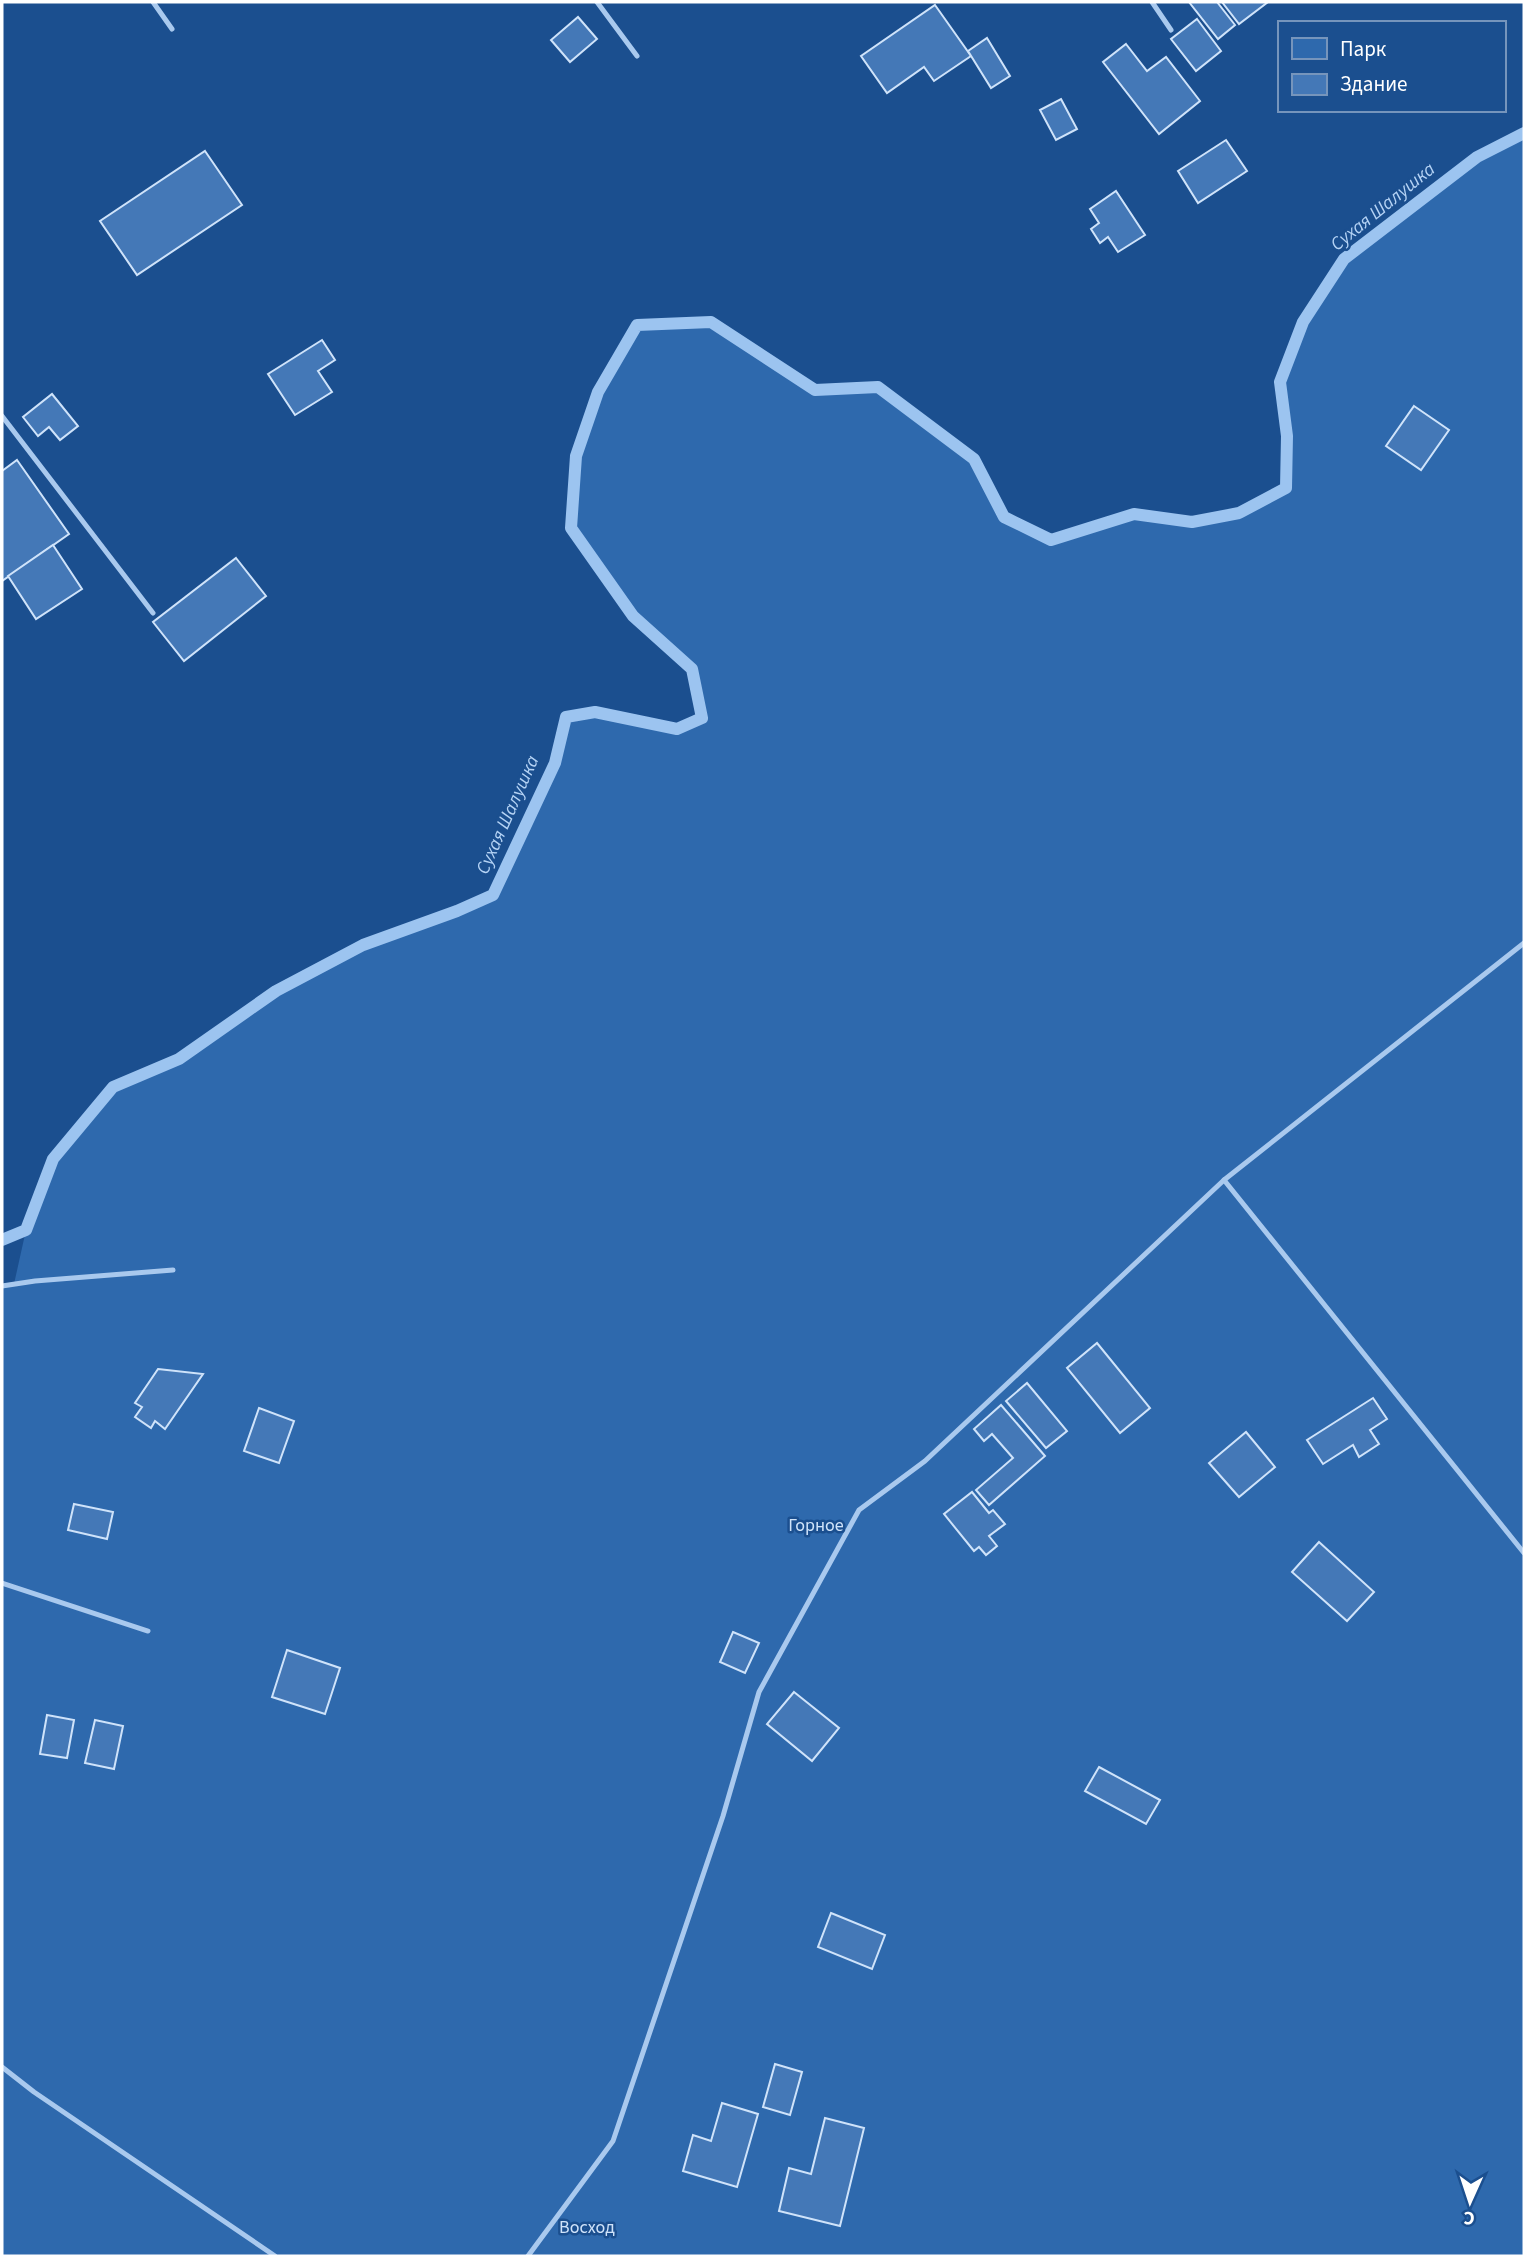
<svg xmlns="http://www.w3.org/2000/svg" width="1526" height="2258" font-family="'Source Sans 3',sans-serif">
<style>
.green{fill:#2e69ad}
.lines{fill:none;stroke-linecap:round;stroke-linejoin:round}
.stream{stroke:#9cc4f0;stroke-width:12}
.building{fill:#4478b7;stroke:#cfe3fa;stroke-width:2}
.service{stroke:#a9c9ee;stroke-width:5}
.labels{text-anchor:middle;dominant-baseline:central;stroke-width:5;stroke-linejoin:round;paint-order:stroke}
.park-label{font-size:18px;fill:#cfe3fa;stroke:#1b4f8f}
.water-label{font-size:19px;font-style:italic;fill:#b5d3f5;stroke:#1b4f8f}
</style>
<rect width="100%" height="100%" fill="#1b4f8f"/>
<polygon class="green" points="1524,133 1524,2256 2,2256 2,1286 14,1284 26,1230 53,1159 113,1087 179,1059 276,991 363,945 457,912 493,895 555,763 566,717 595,712 677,729 702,718 691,669 633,616 571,528 576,456 598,392 637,325 711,322 815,390 878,387 974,459 1004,517 1051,540 1134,514 1192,522 1239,513 1286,488 1287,436 1280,382 1303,322 1344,259 1477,157"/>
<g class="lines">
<polyline class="stream" points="2,1240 26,1230 53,1159 113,1087 179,1059 276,991 363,945 457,911 493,895 555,763 566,717 595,712 677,729 702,718 692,669 633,616 571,528 576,456 598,392 637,325 711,322 815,390 878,387 974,459 1004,517 1051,540 1134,514 1192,522 1239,513 1286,488 1287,436 1280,382 1303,322 1344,259 1477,157 1524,133"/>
</g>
<g class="building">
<polygon points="1189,2 1217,2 1235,25 1218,39"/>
<polygon points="1222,2 1268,2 1239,24"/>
<polygon points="935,5 971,56 934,81 924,67 887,93 861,56"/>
<polygon points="578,17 597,39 570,62 551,40"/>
<polygon points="1197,19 1221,51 1196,71 1171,39"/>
<polygon points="987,38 1010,76 991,88 968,51"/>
<polygon points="1126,44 1147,71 1166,57 1200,101 1159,134 1103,62"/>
<polygon points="1061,99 1077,129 1056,140 1040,110"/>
<polygon points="1226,140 1247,171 1198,203 1178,171"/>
<polygon points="205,151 242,205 137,275 100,221"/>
<polygon points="1116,191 1145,235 1118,252 1108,237 1100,243 1091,229 1099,223 1090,209"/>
<polygon points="322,340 335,360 318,371 332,392 295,415 268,374"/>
<polygon points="52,394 78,426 60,440 49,427 38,436 23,417"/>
<polygon points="1414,406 1449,430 1421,470 1386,446"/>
<polygon points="17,460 69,534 2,581 2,471"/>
<polygon points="53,545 82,589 36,619 8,576"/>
<polygon points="236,558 266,596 184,661 153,622"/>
<polygon points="1097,1343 1150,1408 1120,1433 1067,1368"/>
<polygon points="158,1369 203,1374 165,1429 155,1421 151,1428 135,1417 142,1407 135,1403"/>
<polygon points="1027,1383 1067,1431 1046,1448 1006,1401"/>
<polygon points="1373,1398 1387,1419 1370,1430 1379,1444 1359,1457 1353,1445 1323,1464 1307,1440"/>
<polygon points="1001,1405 1045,1456 989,1505 976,1490 1013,1458 992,1434 984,1441 974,1429"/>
<polygon points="259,1408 294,1421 279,1463 244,1451"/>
<polygon points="1246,1432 1275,1467 1239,1497 1209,1463"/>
<polygon points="972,1492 989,1513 993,1510 1005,1524 989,1536 997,1546 986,1555 979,1547 974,1551 944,1514"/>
<polygon points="74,1504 113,1512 107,1539 68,1530"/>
<polygon points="1319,1542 1374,1592 1347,1621 1292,1572"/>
<polygon points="733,1632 759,1643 745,1673 720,1662"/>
<polygon points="287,1650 340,1668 325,1714 272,1697"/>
<polygon points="794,1692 839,1728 812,1761 767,1724"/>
<polygon points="47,1715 74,1720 67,1758 40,1754"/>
<polygon points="95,1720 123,1726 114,1769 85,1763"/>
<polygon points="1099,1767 1160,1800 1146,1824 1085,1791"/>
<polygon points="831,1913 885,1935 872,1969 818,1947"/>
<polygon points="775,2064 802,2072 790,2115 763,2107"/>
<polygon points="722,2103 758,2114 737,2187 683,2171 693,2135 711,2141"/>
<polygon points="825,2118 864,2128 840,2226 779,2211 789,2168 811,2174"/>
</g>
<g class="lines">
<g class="service">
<polyline points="153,2 172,29"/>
<polyline points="597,2 637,56"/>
<polyline points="1152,2 1171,30"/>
<polyline points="2,416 153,613"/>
<polyline points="1224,1180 1524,1553"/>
<polyline points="2,1286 35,1281 173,1270"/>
<polyline points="2,1583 148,1631"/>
<polyline points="2,2067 34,2092 275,2256"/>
<polyline points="528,2256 613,2141 723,1816 759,1692 859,1510 925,1461 1224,1180 1524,943"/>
</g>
</g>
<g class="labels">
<g class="park-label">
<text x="816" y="1525">Горное</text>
<text x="587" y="2227">Восход</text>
</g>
<g class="water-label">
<text transform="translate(1383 207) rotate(-39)">Сухая Шалушка</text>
<text transform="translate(508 815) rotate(-66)">Сухая Шалушка</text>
</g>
</g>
<rect width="1526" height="2258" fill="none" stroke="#ffffff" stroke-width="7"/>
<rect x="1278" y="21" width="228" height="91" fill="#1b4f8f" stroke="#7695bc" stroke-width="2"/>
<rect x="1292" y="38" width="35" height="21" fill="#2e69ad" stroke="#7695bc" stroke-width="2"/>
<text x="1340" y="56" font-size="21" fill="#ffffff">Парк</text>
<rect x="1292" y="74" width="35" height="21" fill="#4478b7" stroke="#7695bc" stroke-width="2"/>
<text x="1340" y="91" font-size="21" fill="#ffffff">Здание</text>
<g transform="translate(1470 2202) rotate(183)" stroke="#1b4f8f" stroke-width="5" paint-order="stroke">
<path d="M0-5L12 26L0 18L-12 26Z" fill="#ffffff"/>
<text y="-10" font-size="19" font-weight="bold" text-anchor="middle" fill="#ffffff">С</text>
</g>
</svg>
